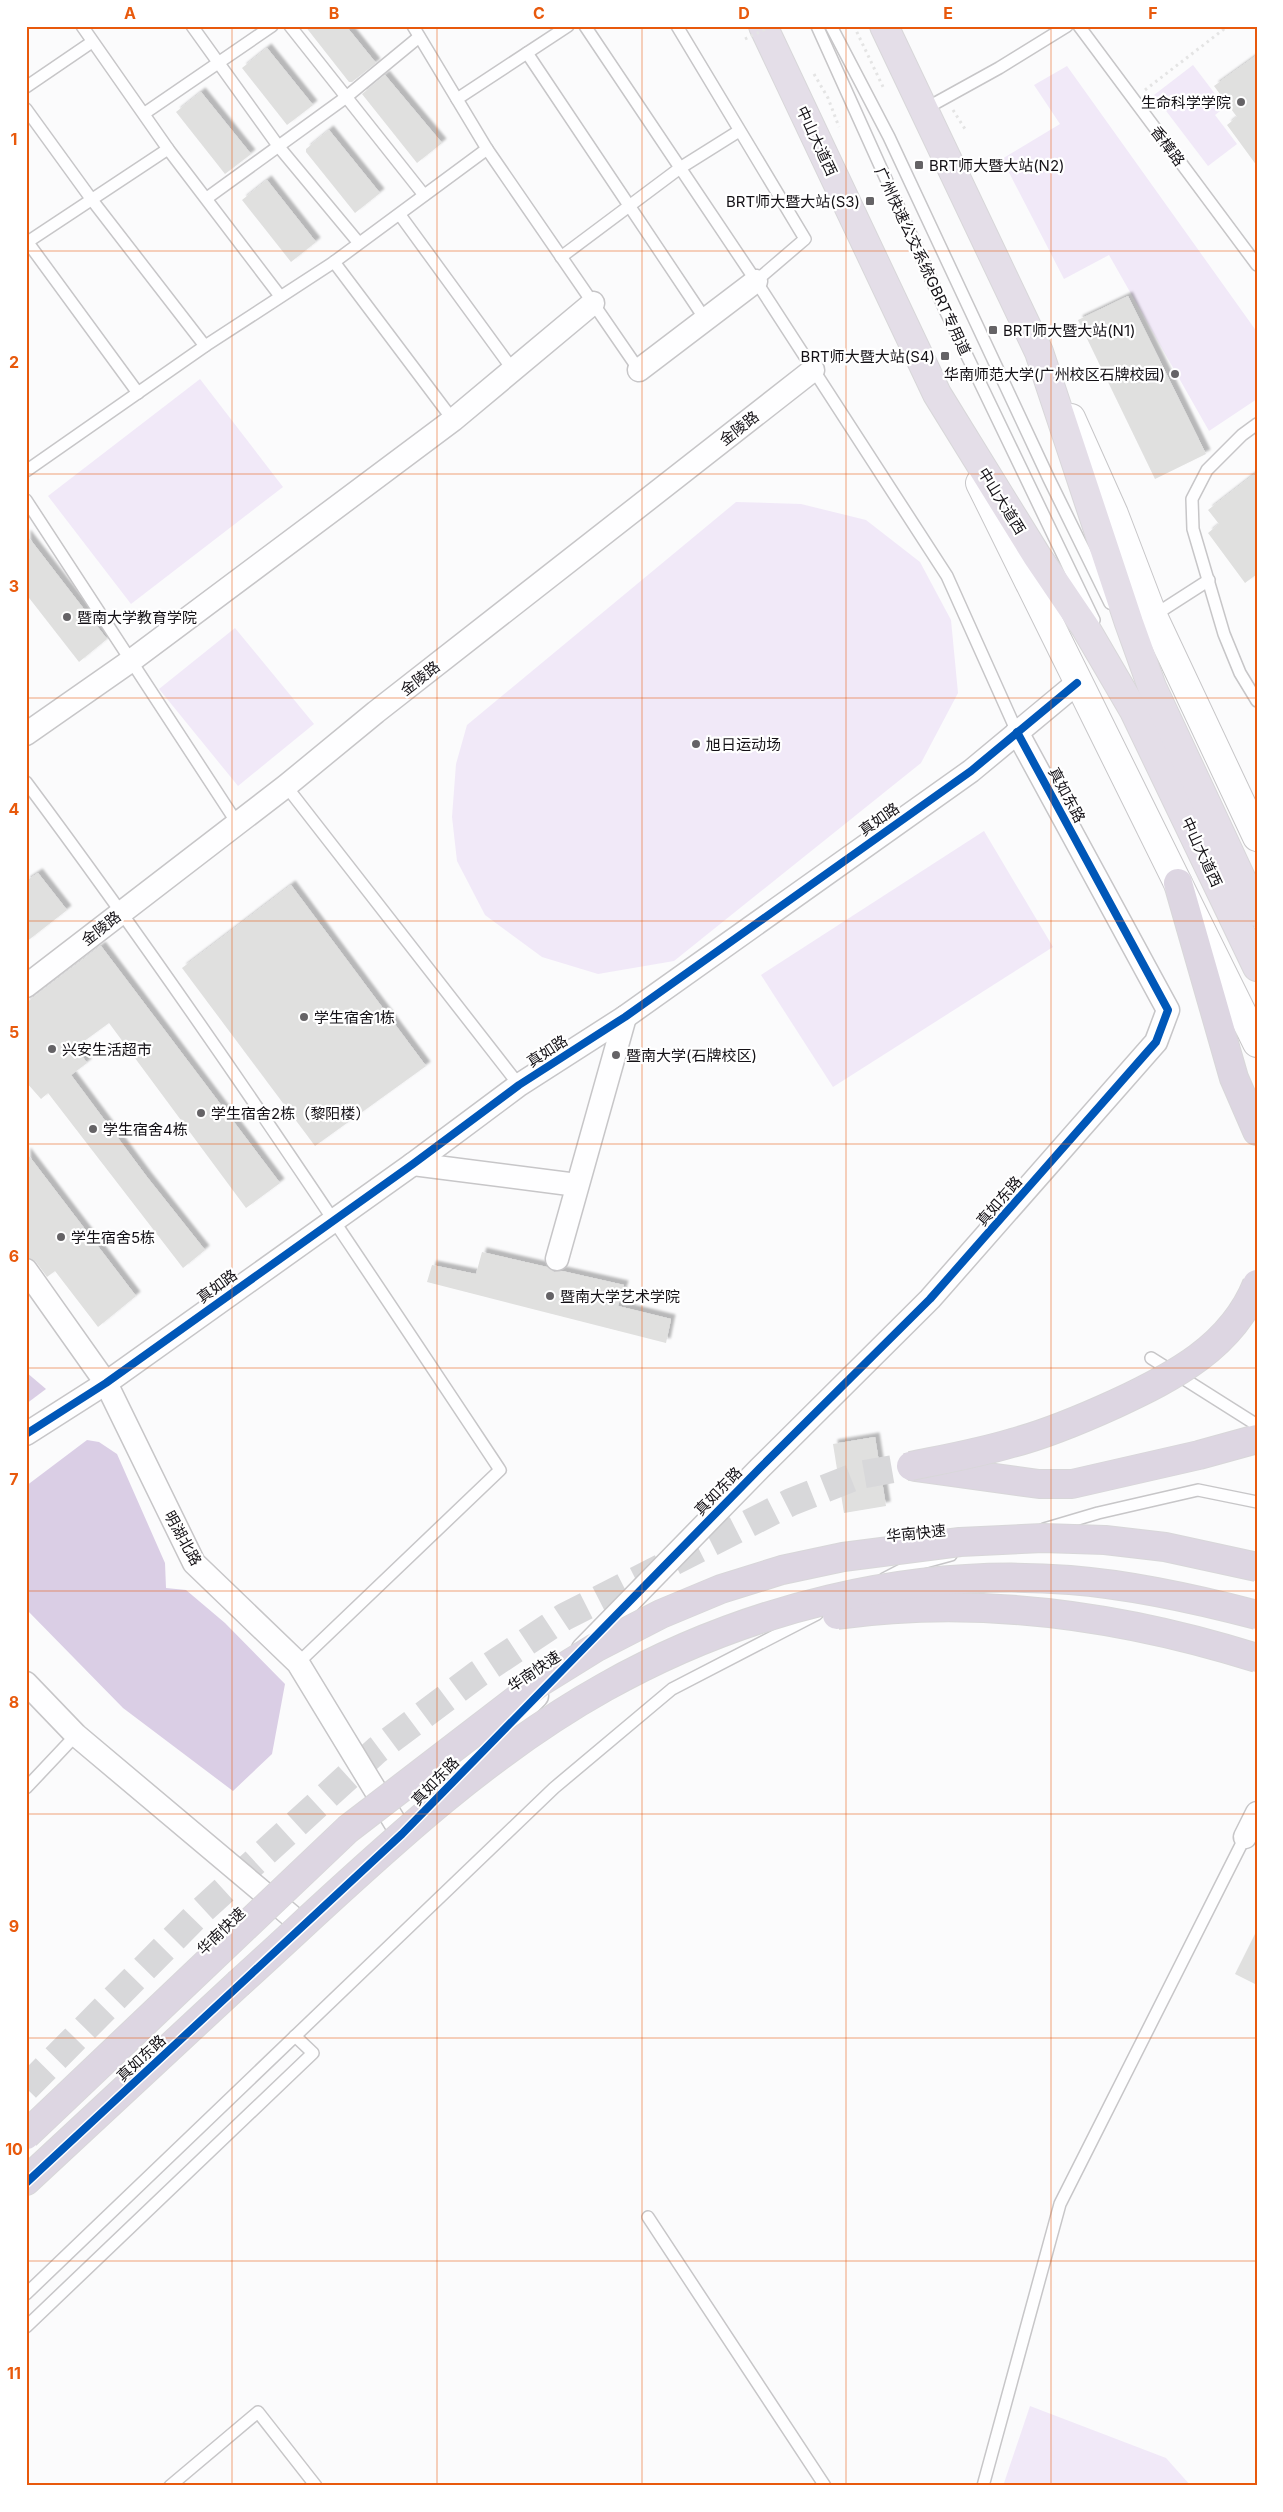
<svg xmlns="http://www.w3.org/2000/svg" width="1283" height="2512" font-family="Inter,'Noto Sans SC',sans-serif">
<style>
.green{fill:#f1e9f8}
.water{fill:#dacee5}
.building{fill:#e0e0df;filter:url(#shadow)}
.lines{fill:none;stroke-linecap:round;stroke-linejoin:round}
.motorway-tunnel{stroke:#d8d8da;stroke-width:28;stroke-dasharray:28 14;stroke-linecap:butt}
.service-casing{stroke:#c7c6c8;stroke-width:14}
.minor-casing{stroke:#c7c6c8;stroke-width:25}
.secondary-casing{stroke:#c7c6c8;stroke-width:30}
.trunk-casing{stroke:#d8d7d9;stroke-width:30}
.motorway-casing{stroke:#d8d7d9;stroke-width:30}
.path{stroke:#e4e4e4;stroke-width:3;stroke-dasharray:2.5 4;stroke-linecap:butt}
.service{stroke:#fefeff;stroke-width:11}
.minor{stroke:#fefeff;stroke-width:22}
.secondary{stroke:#fefeff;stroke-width:28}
.trunk{stroke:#e4dee8;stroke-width:28}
.motorway{stroke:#ddd6e2;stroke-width:28}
.motorway-bridge-casing{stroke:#d8d7d9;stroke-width:30;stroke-linecap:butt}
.path-bridge{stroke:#e4e4e4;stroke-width:3;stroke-dasharray:2.5 4;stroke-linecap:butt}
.motorway-bridge{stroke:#ddd6e2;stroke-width:28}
.cycleway-casing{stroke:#fff;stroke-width:11}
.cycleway{stroke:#0057b8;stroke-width:8}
.grid{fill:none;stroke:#e8590c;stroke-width:1;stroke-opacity:0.55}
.poi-dot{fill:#656366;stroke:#fff;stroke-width:2}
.labels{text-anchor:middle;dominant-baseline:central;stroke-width:4.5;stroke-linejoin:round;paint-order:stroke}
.poi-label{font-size:15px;fill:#141116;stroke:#fff;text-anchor:start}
.street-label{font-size:15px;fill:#141116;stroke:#fff}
.neatline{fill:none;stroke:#e8590c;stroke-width:2}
.grid-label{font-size:16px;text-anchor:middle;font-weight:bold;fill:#e8590c}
</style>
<defs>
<filter id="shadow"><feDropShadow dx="4.5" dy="-4.5" stdDeviation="1" flood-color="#0004"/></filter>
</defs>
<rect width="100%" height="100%" fill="#fbfbfc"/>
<g class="green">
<polygon points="1193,65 1225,107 1215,115 1237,144 1208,166 1154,95"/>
<polygon points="1067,66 1257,332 1257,399 1209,431 1109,255 1064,279 1002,159 1060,124 1034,85"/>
<polygon points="200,379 283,487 131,604 48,496"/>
<polygon points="736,502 801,504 866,520 920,562 951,620 958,693 921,763 674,961 598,974 542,957 485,915 457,861 452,817 456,764 467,725"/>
<polygon points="235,628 314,724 238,786 159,689"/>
<polygon points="984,831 1053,947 833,1087 761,975"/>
<polygon points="1030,2406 1166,2458 1191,2486 1003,2486"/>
</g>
<g class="water">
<polygon points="26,1372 46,1389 26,1404"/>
<polygon points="87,1440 99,1442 117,1454 165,1563 166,1588 186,1590 225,1623 285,1684 272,1754 233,1791 123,1708 26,1609 26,1486"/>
</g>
<g class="building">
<polygon points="305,26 346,26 376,63 352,82 349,82"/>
<polygon points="267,48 313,105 287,125 242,68"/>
<polygon points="1257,55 1257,166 1227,125 1237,117 1214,86"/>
<polygon points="385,75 442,143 417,163 362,94"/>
<polygon points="201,92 251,154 225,174 176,112"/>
<polygon points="329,130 380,193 355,213 306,152 306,149"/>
<polygon points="267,180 316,242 291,262 242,200"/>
<polygon points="1128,296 1206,454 1155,479 1078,320"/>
<polygon points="1257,472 1257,574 1245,583 1208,533 1219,524 1208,510"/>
<polygon points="26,534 107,639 79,662 26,594"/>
<polygon points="38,873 67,910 26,942 26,881"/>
<polygon points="291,885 426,1066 315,1146 182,968"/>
<polygon points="101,946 280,1183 246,1208 109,1023 76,1047 87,1063 71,1075 147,1177 205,1250 183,1268 48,1093 41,1099 26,1082 26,1003"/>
<polygon points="26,1152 136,1296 98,1327 55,1271 47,1277 36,1262 26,1257"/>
<polygon points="482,1252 547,1267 554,1272 562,1271 624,1285 618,1306 671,1319 666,1343 427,1282 432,1265 476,1274"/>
<polygon points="875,1437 886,1506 844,1513 833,1444"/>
<polygon points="1257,1930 1257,1985 1235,1974"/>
</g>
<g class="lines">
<polyline class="motorway-tunnel" points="26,2088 199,1913 377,1750 478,1674 564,1617 791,1502 859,1475 911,1466"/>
<g class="service-casing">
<g id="service">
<polyline points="82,26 168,149 280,296"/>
<polyline points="192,26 279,147 358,242"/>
<polyline points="290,26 424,195"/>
<polyline points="413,26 487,149 639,370"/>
<polyline points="585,26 756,281"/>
<polyline points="677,26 805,239 756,281 947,576 1017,732"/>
<polyline points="817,26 946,312 1094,620"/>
<polyline points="831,26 889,137 1049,479 1110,603"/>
<polyline points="1079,26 1257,265"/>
<polyline points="527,53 705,319"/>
<polyline points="26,87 92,42"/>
<polyline points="457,99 568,26"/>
<polyline points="26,109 92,200 205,346"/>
<polyline points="923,110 999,68 1067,26"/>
<polyline points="145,113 272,26"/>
<polyline points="207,198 345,98 419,37"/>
<polyline points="400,215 513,370"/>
<polyline points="26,240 138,393"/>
<polyline points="26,243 168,149"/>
<polyline points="561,257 680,168 739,131"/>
<polyline points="334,262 453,420"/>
<polyline points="1257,424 1242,435 1207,470 1192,499 1193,529 1224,634 1240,673 1257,701"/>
<polyline points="26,471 205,346 334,262 487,149"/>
<polyline points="26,500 237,823"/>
<polyline points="1153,616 1209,580"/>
<path d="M 26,782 C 193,1006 346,1238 500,1470 L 298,1663"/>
<polyline points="286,786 519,1085"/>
<polyline points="1151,1358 1257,1425"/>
<polyline points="1044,1529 1098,1513 1198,1490 1257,1502"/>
<polyline points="884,1579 907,1567 951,1555"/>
<polyline points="26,1788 76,1735"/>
<polyline points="648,2217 825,2486"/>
<polyline points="26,2294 554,1788 672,1689 817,1614"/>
<polyline points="26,2327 313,2053 295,2036"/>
<polyline points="170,2486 258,2412 316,2486"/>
<polyline points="983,2486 1060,2204 1245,1837"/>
</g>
</g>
<g class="minor-casing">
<g id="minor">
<polyline points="639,370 756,281"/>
<polyline points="26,734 132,660 453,420 593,303"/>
<polyline points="26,986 286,786 376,712 813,370"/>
<polyline points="413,1164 577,1185"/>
<polyline points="557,1259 625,1017"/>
<polyline points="26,1270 106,1383 194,1563 298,1663 402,1834"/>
<polyline points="26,1434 106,1383 413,1164 519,1085 625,1017 971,771 1077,683"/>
<polyline points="583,1649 760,1468 930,1299 1156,1042 1168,1010 1017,732"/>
<polyline points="26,1683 76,1735 303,1926"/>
<polyline points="462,1773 537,1696"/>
<polyline points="1245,1837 1257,1813"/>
</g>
</g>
<g class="secondary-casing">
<g id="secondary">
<polyline points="1071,418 1114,514 1153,616 1257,837"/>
<polyline points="980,483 1257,1043"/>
</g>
</g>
<g class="trunk-casing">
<g id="trunk">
<polyline points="763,26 937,394 1037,556 1085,627 1134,711 1257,967"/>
<polyline points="884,26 1039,352 1129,623 1152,687 1257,912"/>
</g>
</g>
<g class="motorway-casing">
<g id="motorway">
<polyline points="1178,883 1234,1078 1257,1131"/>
<polyline points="915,1467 1039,1484 1072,1484 1199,1455 1257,1439"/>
<polyline points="26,2181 238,1984"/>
</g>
</g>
<g class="path">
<polyline points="854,26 884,89"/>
<polyline points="814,74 828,98 839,127"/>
<polyline points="1145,90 1228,26"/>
<polyline points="953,110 965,129"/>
</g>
<use href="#service" class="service"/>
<use href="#minor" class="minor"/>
<use href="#secondary" class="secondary"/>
<use href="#trunk" class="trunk"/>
<use href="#motorway" class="motorway"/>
<g class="motorway-bridge-casing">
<g id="motorway-bridge">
<path d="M 911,1466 C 945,1459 979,1453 1012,1443 C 1047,1434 1082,1419 1115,1404 C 1173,1377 1232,1347 1257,1284"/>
<path d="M 837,1615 C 980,1595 1120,1615 1257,1658"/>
<path d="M 238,1984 C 354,1879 467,1764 605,1687 C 744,1609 910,1567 1070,1580 C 1133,1585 1196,1599 1257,1615"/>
<polyline points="26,2135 348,1829 537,1684 595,1648 661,1614 721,1589 782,1570 843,1557 960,1542 1043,1538 1105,1540 1165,1547 1257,1567"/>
</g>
</g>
<polyline class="path-bridge" points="745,39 772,26"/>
<use href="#motorway-bridge" class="motorway-bridge"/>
<g class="cycleway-casing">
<g id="cycleway">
<polyline points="26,1434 106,1383 413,1164 519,1085 625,1017 971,771 1077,683"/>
<polyline points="26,2183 402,1834 760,1468 930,1299 1156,1042 1168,1010 1017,732"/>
</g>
</g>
<use href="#cycleway" class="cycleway"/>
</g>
<path class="grid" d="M 232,26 L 232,2486M 437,26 L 437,2486M 642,26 L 642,2486M 846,26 L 846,2486M 1051,26 L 1051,2486M 26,251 L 1257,251M 26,474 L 1257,474M 26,698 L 1257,698M 26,921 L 1257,921M 26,1144 L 1257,1144M 26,1368 L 1257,1368M 26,1591 L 1257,1591M 26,1814 L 1257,1814M 26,2038 L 1257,2038M 26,2261 L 1257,2261"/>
<g class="poi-dot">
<circle cx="1241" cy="102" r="5"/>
<rect x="914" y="160" width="10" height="10" rx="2.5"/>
<rect x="865" y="196" width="10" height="10" rx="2.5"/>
<rect x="988" y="325" width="10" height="10" rx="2.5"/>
<rect x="940" y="351" width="10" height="10" rx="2.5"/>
<circle cx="1175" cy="374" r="5"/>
<circle cx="67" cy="617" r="5"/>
<circle cx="696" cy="744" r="5"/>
<circle cx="304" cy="1017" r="5"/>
<circle cx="52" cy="1049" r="5"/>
<circle cx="616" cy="1055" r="5"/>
<circle cx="201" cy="1113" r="5"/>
<circle cx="93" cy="1129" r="5"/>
<circle cx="61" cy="1237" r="5"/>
<circle cx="550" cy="1296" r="5"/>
</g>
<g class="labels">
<g class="poi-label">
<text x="1231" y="102" text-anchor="end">生命科学学院</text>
<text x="929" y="165">BRT师大暨大站(N2)</text>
<text x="860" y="201" text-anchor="end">BRT师大暨大站(S3)</text>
<text x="1003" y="330">BRT师大暨大站(N1)</text>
<text x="935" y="356" text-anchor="end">BRT师大暨大站(S4)</text>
<text x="1165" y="374" text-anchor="end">华南师范大学(广州校区石牌校园)</text>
<text x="77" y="617">暨南大学教育学院</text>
<text x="706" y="744">旭日运动场</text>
<text x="314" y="1017">学生宿舍1栋</text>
<text x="62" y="1049">兴安生活超市</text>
<text x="626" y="1055">暨南大学(石牌校区)</text>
<text x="211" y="1113">学生宿舍2栋（黎阳楼）</text>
<text x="103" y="1129">学生宿舍4栋</text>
<text x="71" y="1237">学生宿舍5栋</text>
<text x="560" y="1296">暨南大学艺术学院</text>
</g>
<g class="street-label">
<text transform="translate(817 141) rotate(65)">中山大道西</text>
<text transform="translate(1168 146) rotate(53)">香樟路</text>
<text transform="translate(923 261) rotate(65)">广州快速公交系统GBRT专用道</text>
<text transform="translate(739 428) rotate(-38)">金陵路</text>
<text transform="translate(1002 501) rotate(58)">中山大道西</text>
<text transform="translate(420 678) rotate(-38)">金陵路</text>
<text transform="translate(1067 795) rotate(62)">真如东路</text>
<text transform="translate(879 819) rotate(-35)">真如路</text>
<text transform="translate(1202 852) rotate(65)">中山大道西</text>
<text transform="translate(101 928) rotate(-38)">金陵路</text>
<text transform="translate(547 1051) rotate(-33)">真如路</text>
<text transform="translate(999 1201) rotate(-49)">真如东路</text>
<text transform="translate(217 1286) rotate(-36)">真如路</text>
<text transform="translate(718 1491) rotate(-46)">真如东路</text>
<text transform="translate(916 1533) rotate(-6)">华南快速</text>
<text transform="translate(183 1538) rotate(61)">明湖北路</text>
<text transform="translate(534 1671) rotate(-34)">华南快速</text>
<text transform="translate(435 1781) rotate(-46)">真如东路</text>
<text transform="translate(221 1931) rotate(-44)">华南快速</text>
<text transform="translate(141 2058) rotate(-43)">真如东路</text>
</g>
</g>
<rect width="1283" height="2512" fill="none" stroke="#ffffff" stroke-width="55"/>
<rect x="28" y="28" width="1228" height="2456" class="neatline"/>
<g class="grid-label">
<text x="130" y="19">A</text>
<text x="334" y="19">B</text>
<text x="539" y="19">C</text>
<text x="744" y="19">D</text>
<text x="948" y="19">E</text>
<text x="1153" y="19">F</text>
<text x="14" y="145">1</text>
<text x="14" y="368">2</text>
<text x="14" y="592">3</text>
<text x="14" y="815">4</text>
<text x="14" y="1038">5</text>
<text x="14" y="1262">6</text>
<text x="14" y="1485">7</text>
<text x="14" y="1708">8</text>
<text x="14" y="1932">9</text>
<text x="14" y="2155">10</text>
<text x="14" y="2379">11</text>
</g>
</svg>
